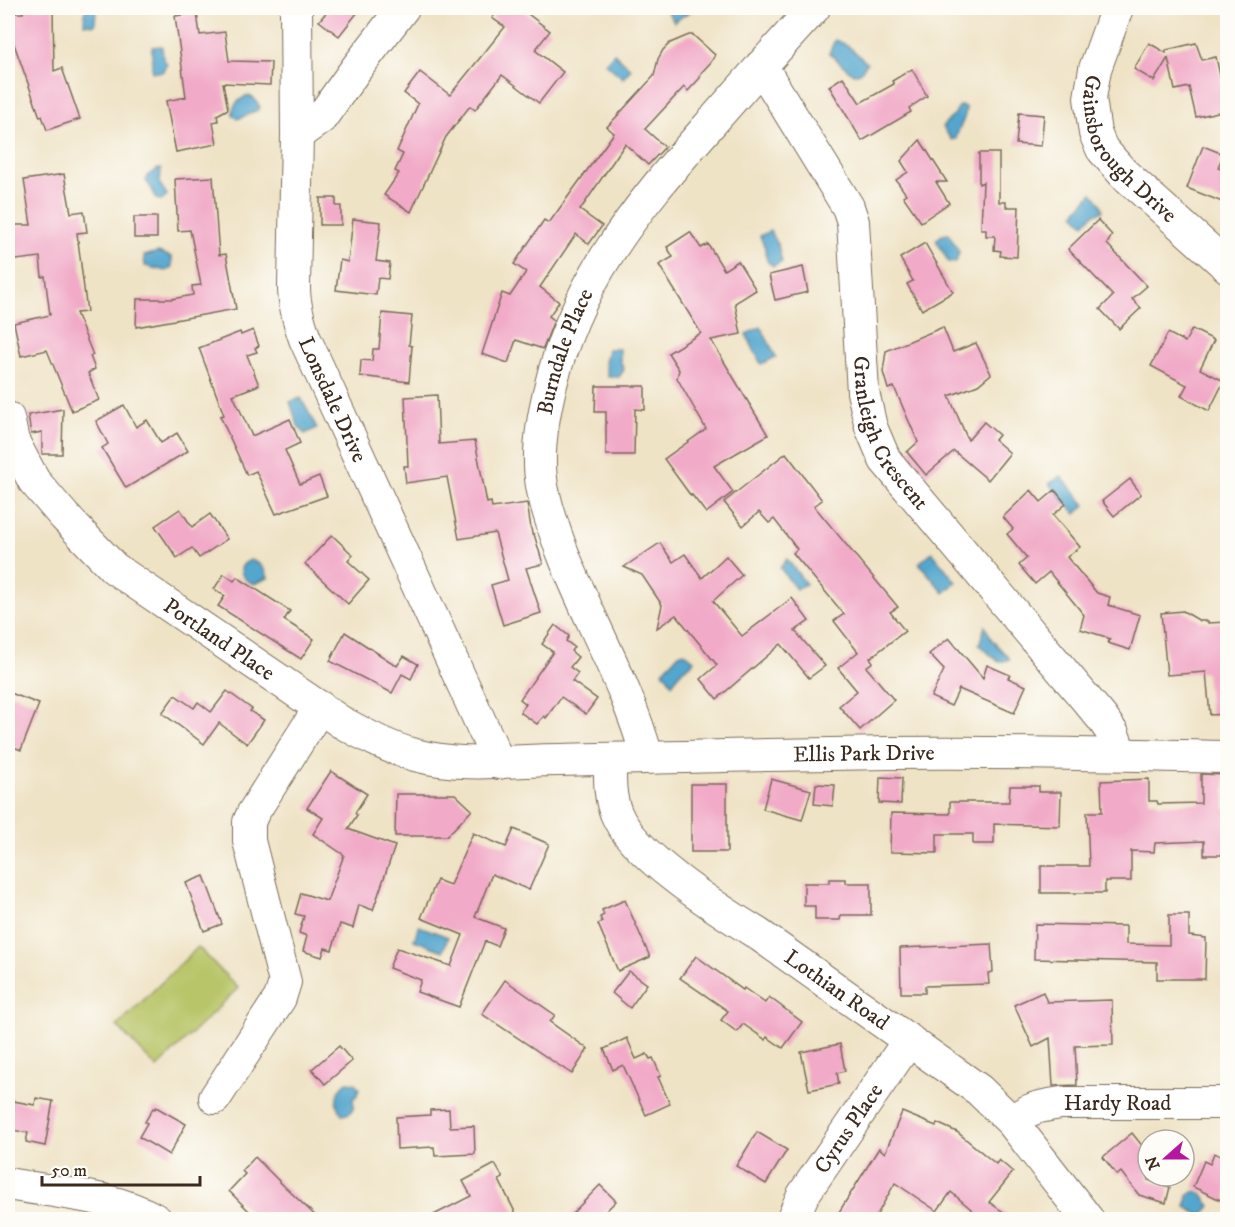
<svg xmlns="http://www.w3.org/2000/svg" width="1235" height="1227" font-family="'IM FELL DW Pica',serif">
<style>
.green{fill:#b8c567;stroke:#7a7842;stroke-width:1.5}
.water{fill:#52a6cd;stroke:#466876;stroke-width:1.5}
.building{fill:#f1aac7}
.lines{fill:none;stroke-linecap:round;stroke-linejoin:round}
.minor-casing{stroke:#7a6b59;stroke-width:34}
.minor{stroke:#fff;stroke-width:32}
.labels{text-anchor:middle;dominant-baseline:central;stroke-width:6;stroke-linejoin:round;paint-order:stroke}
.street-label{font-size:22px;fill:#3b2a1e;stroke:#fdfcf7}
</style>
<rect width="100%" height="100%" fill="#fdfcf7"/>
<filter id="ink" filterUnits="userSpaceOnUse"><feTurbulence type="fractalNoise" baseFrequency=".0167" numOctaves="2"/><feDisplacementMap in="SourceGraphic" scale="12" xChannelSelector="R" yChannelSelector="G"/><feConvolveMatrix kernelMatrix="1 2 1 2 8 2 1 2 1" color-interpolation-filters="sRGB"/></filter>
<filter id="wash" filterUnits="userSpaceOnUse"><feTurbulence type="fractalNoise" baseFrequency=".008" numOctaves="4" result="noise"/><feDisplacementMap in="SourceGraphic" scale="24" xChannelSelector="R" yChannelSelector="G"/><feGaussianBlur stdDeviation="1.35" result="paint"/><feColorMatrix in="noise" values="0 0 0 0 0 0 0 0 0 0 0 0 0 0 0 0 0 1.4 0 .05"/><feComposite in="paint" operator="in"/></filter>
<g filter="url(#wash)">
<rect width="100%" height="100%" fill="#efe3c6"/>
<polygon class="green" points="198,947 238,988 157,1068 117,1026"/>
<g class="water">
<polygon points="85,8 96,8 95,25 84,24"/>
<polygon points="665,8 695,8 674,22"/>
<polygon points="835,40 847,45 867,63 860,73 853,74 829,53"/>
<polygon points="162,46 163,59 167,64 162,72 152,72 152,47"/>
<polygon points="614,53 631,69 623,78 605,63"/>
<path d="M 246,96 L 253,97 L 260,107 L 258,110 L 238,119 L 233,115 C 232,105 238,101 246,96 Z"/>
<path d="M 959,106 L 966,107 C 966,122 958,126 956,139 L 952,140 C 938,122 942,129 954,115 C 956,112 957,109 959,106 Z"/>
<polygon points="158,169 161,169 160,184 167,195 162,200 156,199 152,189 146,181 147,176"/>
<polygon points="1092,193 1101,204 1103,211 1094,214 1084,224 1074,214"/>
<polygon points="770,231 778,245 782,262 773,266 767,261 765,248 760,236"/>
<polygon points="949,234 959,252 956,262 949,263 936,240 942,235"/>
<polygon points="158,252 172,257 172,267 166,271 145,266 144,256"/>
<polygon points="761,327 776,357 761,364 746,334"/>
<polygon points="608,349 620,349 620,360 624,370 619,377 608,377 605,363"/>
<polygon points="301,398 317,428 305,434 298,426 290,402"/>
<polygon points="1061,476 1085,505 1076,514 1049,484"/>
<polygon points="932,552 956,582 944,593 919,563"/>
<polygon points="787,559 806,584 796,589 780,568"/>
<path d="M 251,560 C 260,563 266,569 268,578 L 254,584 C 240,579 235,566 251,560 Z"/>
<polygon points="985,626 992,640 1010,659 999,662 979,645"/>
<polygon points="684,652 694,660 691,665 683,669 672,684 663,671 679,654"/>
<polygon points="419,926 448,937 443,951 414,940"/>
<path d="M 347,1082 L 355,1083 L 359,1088 L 357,1095 L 353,1099 L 354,1106 L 350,1113 L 343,1115 C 332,1104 336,1091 347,1082 Z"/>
<polygon points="1195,1191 1202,1194 1211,1206 1202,1216 1186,1207 1188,1195"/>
</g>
<g id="blocks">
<g class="building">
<polygon points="23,8 53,8 54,71 62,68 80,119 47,130 42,116 40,117 8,27 8,13 23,13"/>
<polygon points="330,8 361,8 339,36 319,21"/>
<polygon points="500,8 520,8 550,31 535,50 563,72 539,103 502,75 475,110 470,106 446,137 411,212 384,195 399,173 395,171 403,154 397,151 418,104 404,93 420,72 450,95 505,27 492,18"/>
<polygon points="197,13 200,35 225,32 229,61 271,62 270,85 223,83 228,109 217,115 218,121 213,122 217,144 176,152 166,101 186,97 175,16"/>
<polygon points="689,35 693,35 715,55 711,62 701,73 700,78 688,91 684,87 645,129 665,147 648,165 625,144 580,210 602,226 589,244 576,234 540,287 559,302 549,316 554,320 543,349 516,340 508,363 482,354 502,293 510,296 526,272 514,264 544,220 549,223 614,133 607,127 654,76 658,59 663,50 670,43"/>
<polygon points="1149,43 1166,53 1166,50 1196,43 1202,60 1216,57 1224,94 1227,93 1227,110 1196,117 1189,87 1175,90 1168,58 1154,81 1134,69"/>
<polygon points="912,69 927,96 909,108 911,112 862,141 829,86 843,77 860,103 894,84 892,81"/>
<polygon points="1019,113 1044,115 1041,146 1016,144"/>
<polygon points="920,140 947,182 936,182 949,203 921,222 903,196 906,194 896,180 908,172 901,161"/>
<polygon points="1203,146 1223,154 1218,168 1227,171 1227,204 1187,188"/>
<polygon points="979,153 999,153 999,202 1006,202 1006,207 1019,207 1017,257 1000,256 1001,251 994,250 995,236 986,236 986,229 981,229 983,182 979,184"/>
<polygon points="64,174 71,213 84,211 87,232 77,233 87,312 76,313 93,355 90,356 95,369 88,373 99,400 72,411 47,350 21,356 14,323 50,315 45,276 42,277 40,257 8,261 8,225 31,225 24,180"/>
<polygon points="213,177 219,255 226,254 236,309 136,327 137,299 172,299 193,295 192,286 201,285 190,230 178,231 175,179"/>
<polygon points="320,198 336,198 336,206 341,206 341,225 320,225"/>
<rect x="134" y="217" width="23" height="21"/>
<polygon points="353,219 381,222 376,261 390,263 388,279 378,278 376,295 336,290 340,260 348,262"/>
<polygon points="1098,220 1112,235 1107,244 1147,286 1132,299 1141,308 1119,329 1100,309 1113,296 1068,249"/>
<polygon points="690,232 701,248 708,244 724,270 738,261 756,290 735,303 741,334 711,340 768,435 714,466 733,492 706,513 692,495 691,496 664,459 706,429 677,378 679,370 668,353 701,333 659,265 673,257 667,247"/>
<polygon points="925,243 953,292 922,310 907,284 913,281 900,258"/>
<polygon points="803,267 808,292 775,300 769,275"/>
<polygon points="382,313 412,316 409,345 412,346 409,382 360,376 361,360 372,361 373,349 379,349"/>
<polygon points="943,327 953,352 976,343 991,374 978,385 949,396 968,440 984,422 999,435 995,440 1010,453 988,480 954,451 926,475 907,452 918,442 894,387 888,389 883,372 886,351"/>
<polygon points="1192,329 1214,340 1200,369 1224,381 1209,411 1181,396 1187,385 1151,366 1168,333 1185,342"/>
<polygon points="253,330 259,346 255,348 257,352 247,355 259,385 233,395 252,436 290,419 300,443 285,450 300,484 319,476 327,496 276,514 256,471 247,475 220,416 224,415 199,348 240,332 241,335"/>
<polygon points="596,386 645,386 645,410 635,409 634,455 606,455 606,412 595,412"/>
<polygon points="437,395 439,444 475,441 487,503 491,502 492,508 527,503 532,534 534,534 543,564 526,568 541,613 503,625 491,585 508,580 495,533 459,539 447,477 406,483 404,466 408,466 405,397"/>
<polygon points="124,405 136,427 147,420 161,443 177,433 188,451 126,488 102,448 108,444 96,421"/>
<polygon points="63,409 62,454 42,454 42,432 31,434 28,415"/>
<polygon points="786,453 822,500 814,506 898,607 890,612 905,631 870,658 873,662 866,667 894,700 860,730 839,706 857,691 838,668 858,652 834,621 844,614 793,553 797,549 774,519 769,523 759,512 743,526 724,502"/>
<polygon points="1130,479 1141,494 1114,516 1102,501"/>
<polygon points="1031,490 1041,502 1055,490 1066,504 1053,515 1080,547 1067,557 1097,593 1110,597 1108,605 1140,615 1130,650 1108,643 1110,639 1103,636 1080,629 1084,615 1049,572 1035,584 1019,565 1027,558 1007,534 1013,529 1003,517"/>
<polygon points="180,509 192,527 210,514 227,539 199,558 192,548 177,558 155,526"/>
<polygon points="332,535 353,555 348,561 369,580 348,604 305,564"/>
<polygon points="660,543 673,562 685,554 702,578 726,556 742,575 713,601 742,636 792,598 809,621 795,631 825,666 809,678 781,644 717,699 701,679 717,665 676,615 657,628 662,605 642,575 624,567"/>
<polygon points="224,574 234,581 237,577 290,611 284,620 314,639 301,659 218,606 225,596 214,589"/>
<polygon points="1183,611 1200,621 1208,621 1208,623 1227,622 1227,714 1210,715 1206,672 1167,675 1161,613"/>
<polygon points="555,625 569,636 566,641 574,647 571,651 578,657 570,667 578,673 572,681 597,699 586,714 561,697 546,718 544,716 537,724 520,712 526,704 520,699 553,652 542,644"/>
<polygon points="345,632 397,666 404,656 418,664 411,679 402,674 392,693 330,661"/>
<polygon points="949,638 983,678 987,665 1010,675 1008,678 1026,686 1014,713 959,689 951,706 931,697 944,670 929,654"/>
<polygon points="227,691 252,709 250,711 264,720 247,744 219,723 204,744 162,713 175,695 194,708 198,702 211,712"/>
<polygon points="8,692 39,704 21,750 8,745"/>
<polygon points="331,771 367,794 355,813 357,815 348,829 395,846 373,910 359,905 353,928 340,924 332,950 325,948 322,957 303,951 307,936 299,933 304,916 295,914 301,893 327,901 344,855 313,834 323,818 307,808"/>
<polygon points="1201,774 1225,775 1225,809 1227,809 1227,852 1222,852 1222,855 1204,855 1204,841 1155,843 1154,852 1131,851 1131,881 1105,881 1105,893 1041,893 1041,866 1089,866 1087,812 1102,812 1101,781 1149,779 1149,801 1157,801 1158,804 1201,803"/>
<polygon points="880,777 902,778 901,804 879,803"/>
<polygon points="771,779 811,790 802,820 763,809"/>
<rect x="691" y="784" width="36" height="68"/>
<polygon points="816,784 835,785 833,806 814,804"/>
<polygon points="1010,786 1039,786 1039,792 1061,792 1060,826 994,824 994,844 973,844 973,834 937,834 937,853 890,852 891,813 950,814 950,802 1009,802"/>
<polygon points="396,794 455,794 472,810 447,836 395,836"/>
<polygon points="514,829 549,844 529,890 492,874 475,917 504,928 497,946 485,941 459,1007 417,992 421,980 389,968 397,948 451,966 463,935 421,918 437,880 450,885 473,833 506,847"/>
<polygon points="204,876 222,924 204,931 186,883"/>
<polygon points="829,879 846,879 846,883 871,883 871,915 841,915 840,920 815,920 815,906 804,906 804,883 829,883"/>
<polygon points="625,900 650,957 618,971 598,924 602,922 600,917 604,915 602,910"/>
<polygon points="1169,915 1189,915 1189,936 1206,938 1205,979 1157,979 1157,962 1034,959 1035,924 1126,926 1126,944 1169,945"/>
<polygon points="991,944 993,972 988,973 989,984 925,986 925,993 901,993 900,948"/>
<polygon points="696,956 743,990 744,988 765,1003 769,997 802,1022 783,1048 767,1037 766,1040 743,1024 737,1032 721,1020 728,1011 680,978"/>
<polygon points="629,971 647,984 630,1008 612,993"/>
<polygon points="505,980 555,1015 550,1022 588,1049 572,1074 482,1014"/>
<polygon points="1043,992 1047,1002 1112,1000 1113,1045 1075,1046 1077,1085 1053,1086 1050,1038 1033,1047 1014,1005"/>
<polygon points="627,1038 636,1059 647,1054 650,1059 653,1058 661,1076 658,1077 670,1104 646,1115 623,1065 613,1070 604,1049"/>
<polygon points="840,1044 845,1071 837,1073 839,1084 809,1090 801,1052"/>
<polygon points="339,1046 352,1061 325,1084 312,1069"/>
<polygon points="36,1098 53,1101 45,1146 26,1142 28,1133 8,1129 8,1100 35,1105"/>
<polygon points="156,1107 186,1124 169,1155 139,1137 147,1123 145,1122 153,1108 155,1109"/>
<polygon points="449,1109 450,1127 474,1126 475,1154 435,1156 434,1147 397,1149 396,1117 430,1115 430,1110"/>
<polygon points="902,1112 936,1126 937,1123 957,1132 996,1164 999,1160 1013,1172 989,1202 1015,1220 984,1220 951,1192 937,1211 895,1183 874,1220 834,1220 879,1148 885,1153"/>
<polygon points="757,1132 787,1150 766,1184 736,1166"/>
<polygon points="1132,1133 1148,1153 1148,1180 1170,1187 1166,1203 1139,1195 1121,1172 1117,1175 1103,1157"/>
<polygon points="1214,1153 1227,1159 1227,1203 1193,1187 1204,1161 1210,1164"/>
<polygon points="255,1157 284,1186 320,1220 258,1220 229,1191 245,1174 242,1171"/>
<polygon points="495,1164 503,1178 499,1180 519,1220 424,1220 471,1196 463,1181"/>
<polygon points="600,1185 616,1201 597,1220 566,1220"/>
</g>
</g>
</g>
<g filter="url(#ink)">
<use href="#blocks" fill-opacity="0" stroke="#7a6b59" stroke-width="1.5"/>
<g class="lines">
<g class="minor-casing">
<g id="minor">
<path id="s1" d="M 296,8 L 297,135 L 294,287 C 294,305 299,322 305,339 L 499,763"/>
<path id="s2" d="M 1117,8 L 1095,69 L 1090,98 L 1095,133 L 1102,149 L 1123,173 L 1228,267"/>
<path id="s3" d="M 761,66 L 848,207 L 853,222 L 863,392 L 871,427 L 885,460 L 1102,718 L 1113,734 L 1120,753"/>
<polyline points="297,135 321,118 356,69 403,8"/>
<path id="s4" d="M 8,418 L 13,441 L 34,481 L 64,516 L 114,568 L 341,722 C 365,735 388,748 415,755 C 463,768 512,760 560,760 C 651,758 742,755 832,754 C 964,751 1096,754 1228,757"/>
<path id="s5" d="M 647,757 C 622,665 565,584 543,491 C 536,458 542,423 549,392 C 575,283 633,212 705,130 C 741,89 777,48 814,8"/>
<path id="s6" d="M 610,759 C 610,777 609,796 616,813 C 632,855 718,909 758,934 L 979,1090 L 1012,1122 L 1088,1220"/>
<polyline points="215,1098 280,998 285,982 249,841 249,822 253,813 320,707"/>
<path id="s7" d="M 1012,1122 C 1027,1108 1042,1106 1061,1103 L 1228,1103"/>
<path d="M 8,1184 C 57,1193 112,1195 156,1220"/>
<path id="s8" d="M 792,1220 L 803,1195 L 909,1040"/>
</g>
</g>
<use href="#minor" class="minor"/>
</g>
</g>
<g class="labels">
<g class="street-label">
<text stroke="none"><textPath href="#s2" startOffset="159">Gainsborough Drive</textPath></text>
<text stroke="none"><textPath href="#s5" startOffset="429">Burndale Place</textPath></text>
<text stroke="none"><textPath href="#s1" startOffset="399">Lonsdale Drive</textPath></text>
<text stroke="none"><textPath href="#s3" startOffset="400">Granleigh Crescent</textPath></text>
<text stroke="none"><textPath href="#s4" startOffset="314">Portland Place</textPath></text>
<text stroke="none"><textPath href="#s4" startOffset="992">Ellis Park Drive</textPath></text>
<text stroke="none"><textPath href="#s6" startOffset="340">Lothian Road</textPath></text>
<text stroke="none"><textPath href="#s7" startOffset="110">Hardy Road</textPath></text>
<text stroke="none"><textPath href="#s8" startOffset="108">Cyrus Place</textPath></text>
</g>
</g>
<rect width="1235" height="1227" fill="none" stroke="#fdfcf7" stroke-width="30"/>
<g transform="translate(1166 1158) rotate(249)"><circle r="28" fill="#fdfcf7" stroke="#afa8a0" stroke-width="1.5"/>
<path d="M0-4.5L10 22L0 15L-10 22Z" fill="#b5179e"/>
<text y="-9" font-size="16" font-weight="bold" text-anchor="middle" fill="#3b2a1e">N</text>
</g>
<path d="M42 1176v9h158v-9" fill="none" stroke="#3b2a1e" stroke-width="3"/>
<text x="51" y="1176" font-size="18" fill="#3b2a1e" stroke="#fdfcf7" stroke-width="4.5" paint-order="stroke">50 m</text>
</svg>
